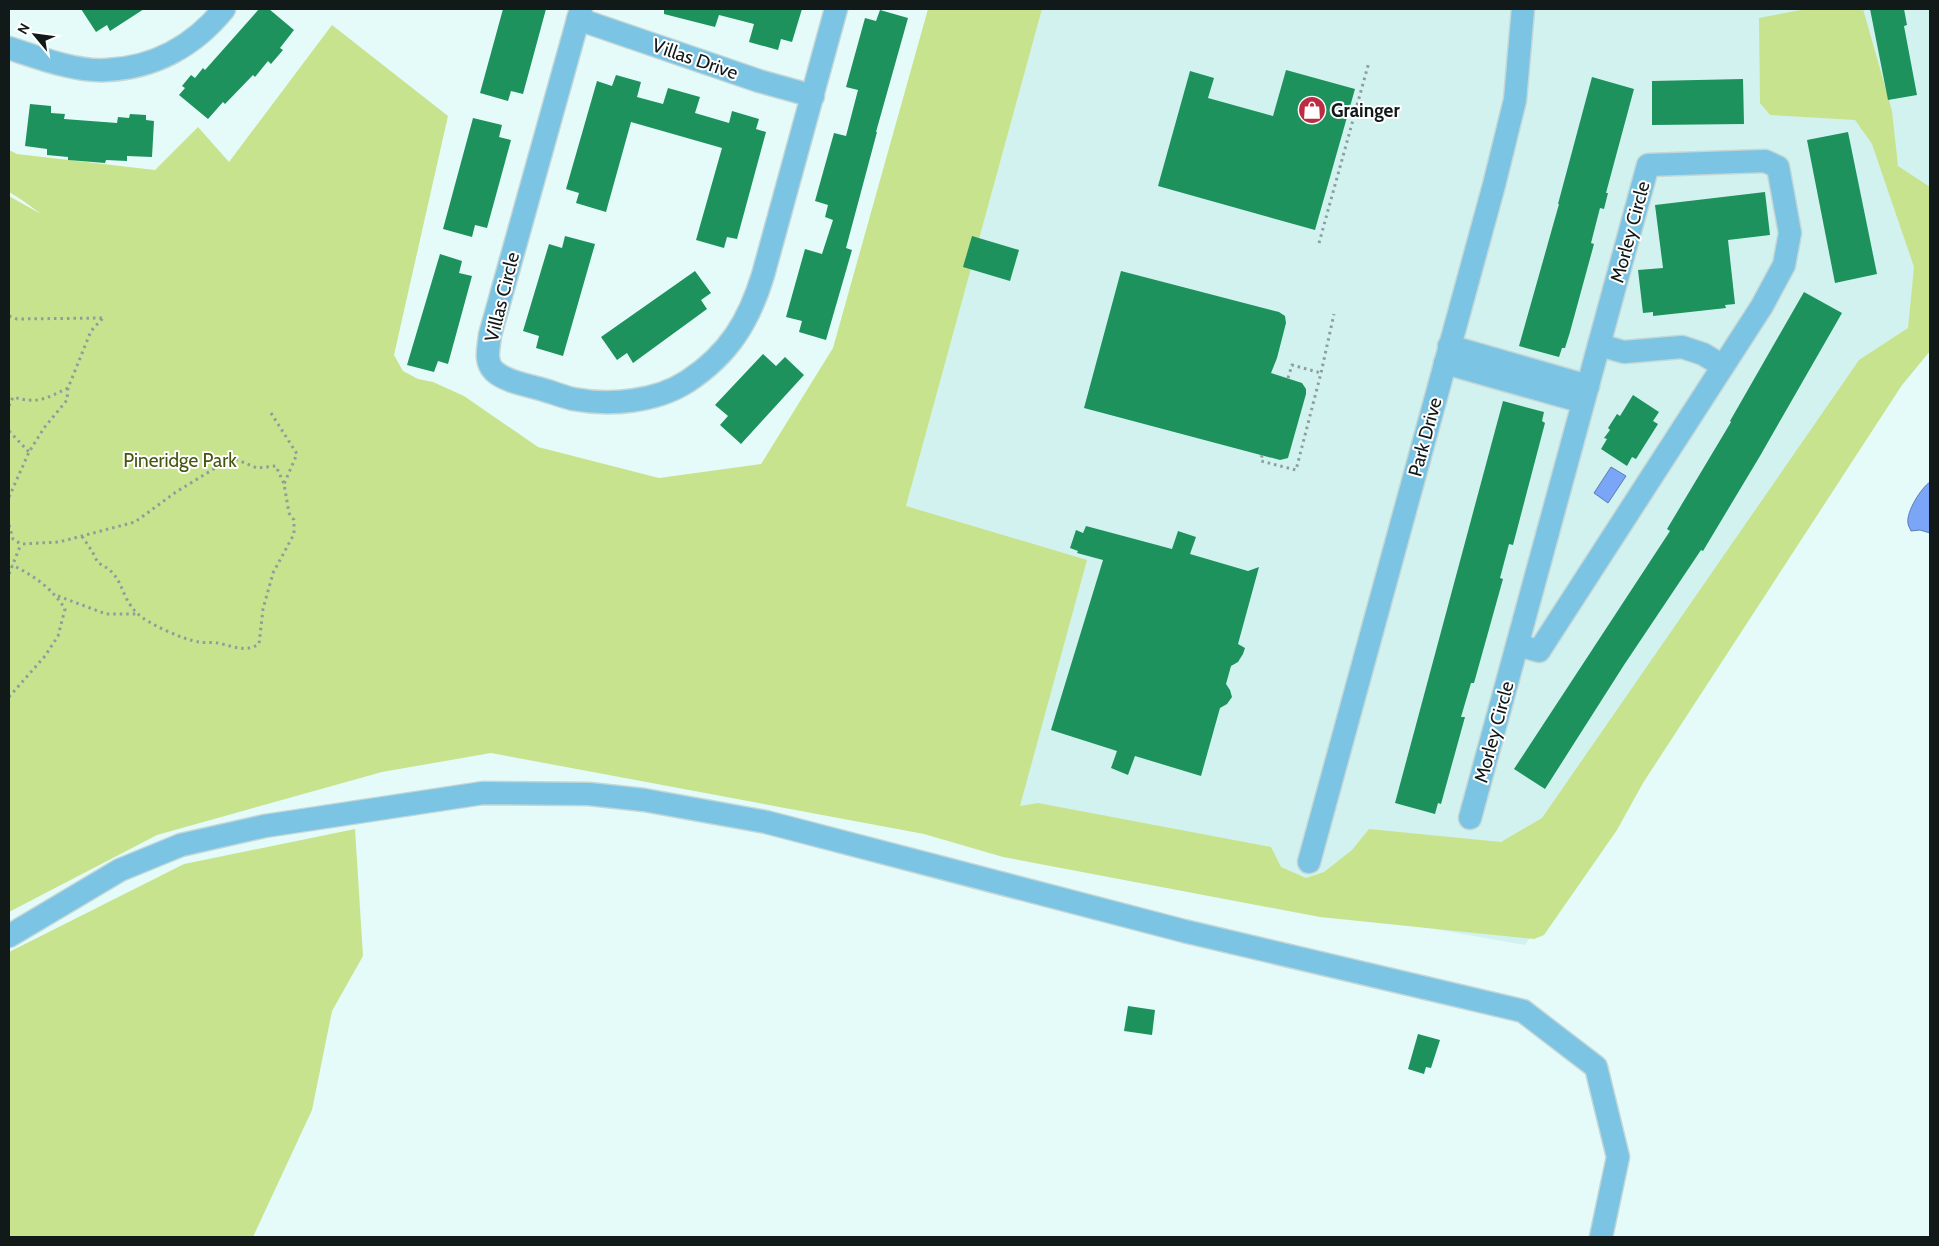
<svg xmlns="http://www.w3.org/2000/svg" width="1939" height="1246" font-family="Cabin,sans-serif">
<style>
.built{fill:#d2f2f0}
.green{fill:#c8e38d}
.water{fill:#7ba6f7;stroke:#5b7cb4}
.building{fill:#1d925d}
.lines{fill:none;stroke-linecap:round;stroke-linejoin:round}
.minor-casing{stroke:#c3d7d6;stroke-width:25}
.path{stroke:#8d9e9d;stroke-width:3;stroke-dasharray:2.5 4;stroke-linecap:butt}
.minor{stroke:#7cc4e3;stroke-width:22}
.labels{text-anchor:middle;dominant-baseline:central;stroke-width:4;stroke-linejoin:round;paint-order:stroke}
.street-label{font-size:19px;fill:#111919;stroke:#fff}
.poi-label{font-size:19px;font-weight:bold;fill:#111919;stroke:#fff;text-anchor:start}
.park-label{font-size:19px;fill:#45560f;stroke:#fff}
</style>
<rect width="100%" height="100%" fill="#e5fbfa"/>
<polygon class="built" points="1042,9 1930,9 1930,351 1902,385 1525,945 1009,854 906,506"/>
<g class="green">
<polygon points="928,9 1042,9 906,506 1087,560 1020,806 1038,803 1271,847 1281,867 1306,878 1324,872 1352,850 1369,829 1501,842 1542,818 1859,360 1908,328 1914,267 1872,144 1855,120 1770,115 1760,103 1759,18 1806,9 1863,9 1892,111 1898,166 1930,187 1930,351 1902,385 1643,783 1617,830 1544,935 1534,939 1320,917 1003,857 924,834 491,753 382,772 157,835 9,912 9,196 41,214 22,200 9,192 9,150 17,154 155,170 198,127 229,162 332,25 448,116 394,355 403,371 418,379 433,382 464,396 538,447 659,478 761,464 833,348"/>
<polygon points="355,829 363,956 332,1011 312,1110 253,1237 9,1237 9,952 184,864"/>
</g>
<g class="water">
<polygon points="1611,467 1626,476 1608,503 1594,493"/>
<path d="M 1930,482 L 1930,533 L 1920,530 L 1911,531 C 1910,528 1908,526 1908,523 C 1906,512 1921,488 1930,482 Z"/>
</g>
<g class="building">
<polygon points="81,9 144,9 110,31 107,25 96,32"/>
<polygon points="259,9 269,9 294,30 280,48 283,50 271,64 268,61 255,77 253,75 225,104 223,102 208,119 179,95 185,88 182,86 191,75 195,78 203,68 205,70"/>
<polygon points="503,9 546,9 523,94 511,91 508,101 480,93"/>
<polygon points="664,9 802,9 792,42 781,39 778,50 749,42 754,24 719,15 715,27 664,14"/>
<polygon points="1870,9 1904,9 1907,25 1904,26 1917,95 1888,100"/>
<polygon points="880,10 908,18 876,132 877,132 846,248 852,250 826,340 799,332 802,321 786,317 805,249 822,254 833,220 825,217 828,205 815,201 834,133 846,136 858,90 846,87 865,18 876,21"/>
<polygon points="1286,70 1355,89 1315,230 1158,186 1190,71 1214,78 1208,98 1273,116"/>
<polygon points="616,75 641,82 637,97 663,104 668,88 700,97 695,113 729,123 732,111 759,119 756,129 766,132 737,239 727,237 724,248 696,240 722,148 631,122 606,212 576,203 579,193 566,189 597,81 612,86"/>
<polygon points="1592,77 1634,89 1606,193 1608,193 1604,209 1600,208 1591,243 1594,244 1570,332 1565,348 1562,348 1559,357 1519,346 1559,204 1558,204"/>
<polygon points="1743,79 1744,124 1652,125 1652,81"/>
<polygon points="30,104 51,106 51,113 65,114 64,119 117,123 118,117 129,118 130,114 146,115 146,120 154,121 152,157 127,156 127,161 106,160 105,163 68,160 68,157 47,155 47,149 25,146"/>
<polygon points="473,118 502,125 499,137 511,140 487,228 475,225 472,237 443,229"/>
<polygon points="1848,132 1877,274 1835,283 1807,140"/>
<polygon points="1765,192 1770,235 1728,240 1735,304 1725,305 1726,308 1690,312 1653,316 1653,312 1643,313 1638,270 1663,268 1655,205"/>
<polygon points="565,236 595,244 563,356 536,348 539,336 523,331 549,244 562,248"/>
<polygon points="972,236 1019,250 1010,281 963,267"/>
<polygon points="440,254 462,261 459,273 472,276 448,364 438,361 434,372 407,365"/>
<polygon points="695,271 711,293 701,300 707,309 633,363 627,353 617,360 601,337"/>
<polygon points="1121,271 1279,312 1285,316 1286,323 1277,358 1271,373 1302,383 1306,389 1306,394 1288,458 1280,460 1084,408"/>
<polygon points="1804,292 1842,313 1760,456 1703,551 1701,550 1624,665 1545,789 1514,769 1670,531 1667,529 1731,422 1730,421"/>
<polygon points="763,354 776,366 785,357 804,375 741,444 720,425 728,416 715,405"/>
<polygon points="1633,395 1659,412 1653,421 1658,424 1636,459 1632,457 1627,466 1601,449 1607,439 1604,438 1610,430 1608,428 1617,414 1620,416"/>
<polygon points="1503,401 1544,412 1542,421 1545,423 1513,545 1509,544 1500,578 1503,579 1474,683 1471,683 1461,717 1465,717 1441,804 1438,803 1435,814 1395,803"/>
<polygon points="1086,526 1172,549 1178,531 1196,537 1190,554 1248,571 1259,567 1238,644 1245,648 1243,654 1238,662 1231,666 1226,684 1230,690 1232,697 1227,704 1220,708 1201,776 1135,756 1128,775 1111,768 1117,751 1051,730 1103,560 1077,553 1078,551 1070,548 1076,530 1083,533"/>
<polygon points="1128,1006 1155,1010 1152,1035 1124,1031"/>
<polygon points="1418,1034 1440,1040 1431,1068 1426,1067 1424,1074 1408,1069"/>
</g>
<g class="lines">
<g class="minor-casing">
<g id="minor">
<path d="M 581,9 L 490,335 C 489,347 484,361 494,371 C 505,381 523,384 537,388 C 549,391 561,396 573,399 C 610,406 656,402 688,381 C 729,354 749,321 763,275 L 836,9"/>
<polyline points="578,19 759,81 813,96"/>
<path d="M 9,48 C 36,57 77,72 106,70 C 154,68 194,46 224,9"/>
<polyline points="1599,345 1624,352 1682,347 1703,354 1723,366"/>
<polyline points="1449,346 1588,386"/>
<polyline points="1445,363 1583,402"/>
<polyline points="1470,818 1648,165 1765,161 1778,167 1790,233 1784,265 1762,306 1539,651 1517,645"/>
<polyline points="1309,862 1494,185 1515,100 1523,9"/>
<polyline points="9,936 120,870 181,845 265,826 483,793 589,794 644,800 766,822 1184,931 1523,1011 1596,1067 1618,1157 1601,1237"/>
</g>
</g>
<g class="path">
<polyline points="1319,243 1369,62"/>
<polyline points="9,316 17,319 103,318"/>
<polyline points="1288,378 1292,365 1321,373"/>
<path d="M 9,406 L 13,397 C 38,404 45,399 68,388"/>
<polyline points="271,413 297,454 284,484"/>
<polyline points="9,431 29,452"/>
<polyline points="1262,455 1261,461 1296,470 1321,373 1334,314"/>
<polyline points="9,497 29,452 44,428 67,400 68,388 91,331 103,318"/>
<path d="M 9,525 L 13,539 L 21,544 L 59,542 L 135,522 L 176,492 L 225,462 L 235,459 L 257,468 L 276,466 L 284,484 L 289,513 L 294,520 L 294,534 L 273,573 L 263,609 L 259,644 C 245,653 233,646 218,643 C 212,642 205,643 199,642 C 184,640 146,623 137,613 C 118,594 125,575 98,563 L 92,551 L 81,535"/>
<polyline points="9,574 21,544"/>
<polyline points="58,596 106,614 137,614"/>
<path d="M 9,697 L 45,656 L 58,636 L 65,609 C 53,589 33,575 12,565"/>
</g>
<use href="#minor" class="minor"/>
</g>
<defs>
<g id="shop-disc" transform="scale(1.4375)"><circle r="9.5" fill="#bd2d41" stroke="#fff"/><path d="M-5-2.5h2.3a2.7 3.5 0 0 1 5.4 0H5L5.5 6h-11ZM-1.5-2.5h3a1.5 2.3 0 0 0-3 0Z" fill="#fff"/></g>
</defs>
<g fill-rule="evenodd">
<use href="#shop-disc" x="1312" y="110"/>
</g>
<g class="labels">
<g class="street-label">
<text transform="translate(695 59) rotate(19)">Villas Drive</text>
<text transform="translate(1630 232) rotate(-75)">Morley Circle</text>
<text transform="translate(502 297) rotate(-76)">Villas Circle</text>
<text transform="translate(1425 437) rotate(-75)">Park Drive</text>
<text transform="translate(1494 732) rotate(-75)">Morley Circle</text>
</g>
<g class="poi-label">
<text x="1331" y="110">Grainger</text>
</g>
<g class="park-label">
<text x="180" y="460">Pineridge Park</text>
</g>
</g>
<rect width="1939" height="1246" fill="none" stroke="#111919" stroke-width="20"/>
<g transform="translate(35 35) rotate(299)" stroke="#ffffff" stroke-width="4" paint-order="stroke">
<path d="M0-4L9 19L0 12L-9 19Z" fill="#111919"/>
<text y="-8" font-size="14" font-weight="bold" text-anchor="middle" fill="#111919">N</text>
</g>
</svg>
